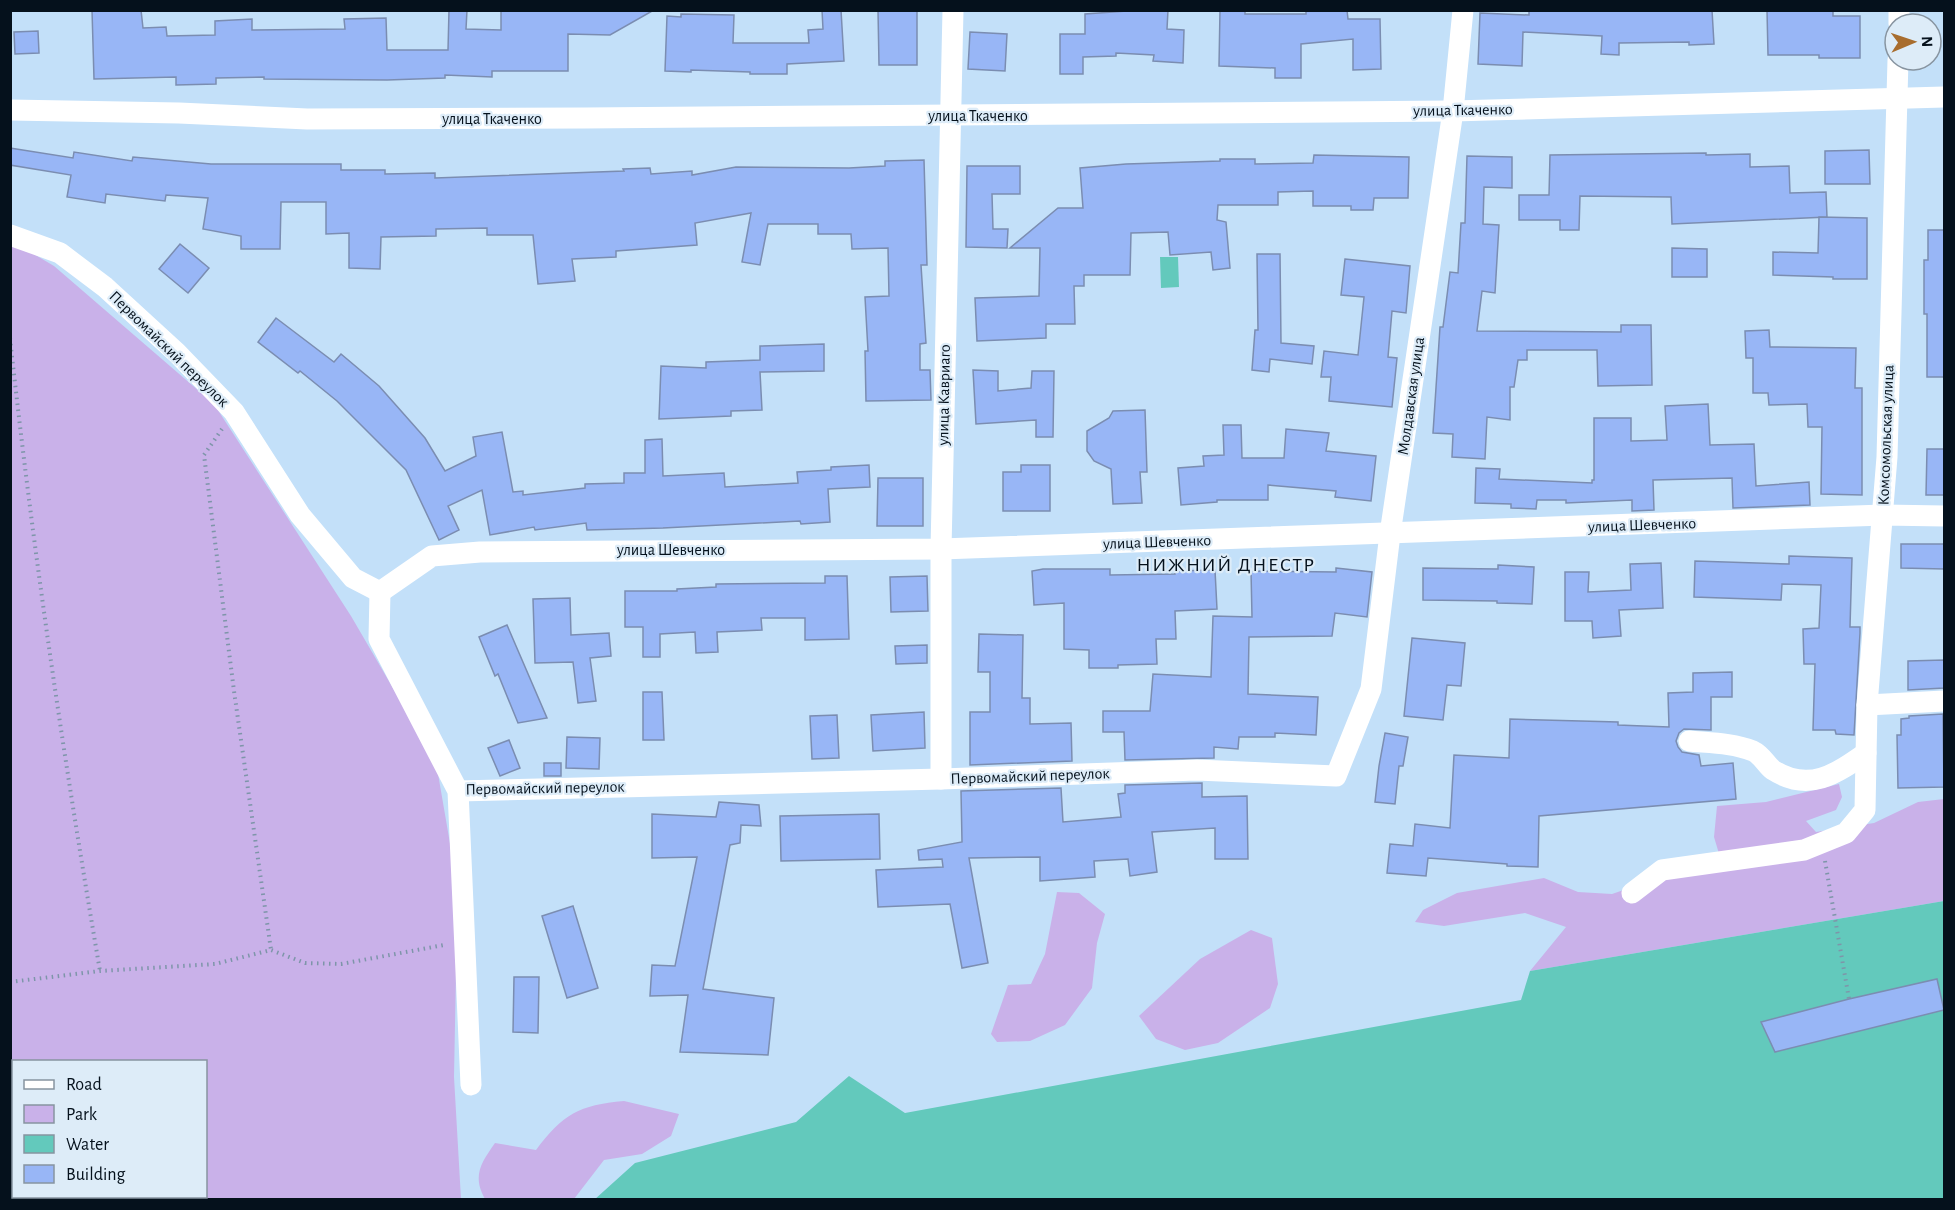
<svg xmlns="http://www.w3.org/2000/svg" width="1955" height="1210" font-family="'Alegreya Sans',sans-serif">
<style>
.green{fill:#c9b1e9;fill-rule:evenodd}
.water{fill:#63c9bc}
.building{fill:#98b6f6;stroke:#7b8db1;stroke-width:1.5}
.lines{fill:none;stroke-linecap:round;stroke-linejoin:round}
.path{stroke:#7e95a9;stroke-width:4;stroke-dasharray:1.5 4.5;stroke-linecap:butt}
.minor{stroke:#fff;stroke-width:21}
.labels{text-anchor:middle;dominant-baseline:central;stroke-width:4.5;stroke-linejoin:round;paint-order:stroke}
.street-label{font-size:16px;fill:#05111c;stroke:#ddecf8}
.quarter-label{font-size:20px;letter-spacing:1.5px;fill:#05111c;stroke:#ddecf8}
</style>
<rect width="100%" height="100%" fill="#c3e0f9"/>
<g class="green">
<path d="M 10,245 L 27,250 L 54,266 L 214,404 L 351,616 L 436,762 L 453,861 L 457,920 L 454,1077 L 461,1199 L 11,1199 ZM 14,1062 L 206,1062 L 206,1196 L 14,1196 Z"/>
<polygon points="1839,784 1842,797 1836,810 1806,821 1816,832 1874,823 1918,802 1944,799 1944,901 1530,971 1566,927 1525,913 1444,926 1415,922 1423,910 1457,893 1544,878 1578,892 1612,894 1720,857 1714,837 1717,806 1766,802"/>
<polygon points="1057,892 1079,893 1105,914 1097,943 1092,988 1065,1025 1030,1041 997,1042 991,1034 1008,985 1031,984 1045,954"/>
<polygon points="1251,930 1272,938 1278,984 1270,1008 1218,1043 1185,1050 1156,1039 1139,1016 1200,959"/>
<path d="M 624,1101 L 679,1114 L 671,1136 L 642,1154 L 604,1160 L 574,1199 L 485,1199 C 472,1176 481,1163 495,1143 L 536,1150 C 563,1114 579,1105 624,1101 Z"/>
</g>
<g class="water">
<polygon points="1160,257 1178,257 1179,287 1161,288"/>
<polygon points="1944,901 1944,1199 594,1200 635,1163 796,1122 849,1076 905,1113 1521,1000 1530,971"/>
</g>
<g class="building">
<polygon points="92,10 141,10 143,28 166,27 167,36 215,35 215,21 252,19 252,30 345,29 344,19 386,18 387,50 448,50 449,10 467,10 466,29 501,30 501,10 654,10 610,35 568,34 568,71 492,71 492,77 445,75 445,78 387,80 264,79 264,77 216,78 216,84 176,85 176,77 94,79"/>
<polygon points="822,10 841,10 844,61 787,64 787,74 750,74 750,72 691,70 691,72 665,71 667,16 681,17 681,14 734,15 733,43 809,43 808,30 823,29"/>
<polygon points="878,10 917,10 917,65 879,65"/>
<polygon points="1141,10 1168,10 1167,29 1184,30 1183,63 1153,61 1154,55 1116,53 1116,56 1083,57 1083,74 1060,74 1060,34 1085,34 1085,14"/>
<polygon points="1220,10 1245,10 1245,14 1306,14 1306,10 1347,10 1348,19 1380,19 1381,69 1353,70 1353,39 1301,44 1301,78 1275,78 1275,68 1219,66"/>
<polygon points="1529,10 1712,10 1714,44 1689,45 1689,42 1619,43 1619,55 1601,54 1602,36 1523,32 1522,66 1478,64 1480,13 1529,15"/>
<polygon points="1767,10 1833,10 1833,16 1860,16 1860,58 1819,58 1819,55 1768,55"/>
<polygon points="38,31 39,53 15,54 14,32"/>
<polygon points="970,32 1007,34 1005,71 968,69"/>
<polygon points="10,148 73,158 74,152 132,161 133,157 211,164 341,164 341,170 385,170 385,174 435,173 435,178 624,171 623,169 650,168 651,174 692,171 692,175 736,167 849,168 885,166 885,161 924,160 927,265 921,265 926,343 920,344 920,370 930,370 931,400 866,401 865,351 868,351 865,297 889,296 888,248 852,249 851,234 818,234 818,224 768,224 760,265 742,262 751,213 695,223 697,245 616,251 616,257 572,259 575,281 538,284 533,235 487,235 487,228 436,229 436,236 381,237 380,269 349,268 349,233 326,234 326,202 281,202 280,249 241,249 241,236 203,229 208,198 166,195 165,201 106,194 105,203 67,197 71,175 10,165"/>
<polygon points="1869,150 1870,184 1825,184 1825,151"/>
<polygon points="1706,153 1706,155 1750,154 1750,167 1789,166 1790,193 1826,192 1827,217 1672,224 1671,197 1580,196 1579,230 1560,230 1560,220 1519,220 1519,195 1549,195 1550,155"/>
<polygon points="1314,155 1409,157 1408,198 1374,198 1373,210 1351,210 1351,206 1313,206 1313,191 1278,192 1278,205 1218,205 1217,220 1226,222 1230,268 1213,270 1211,252 1170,255 1168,232 1131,233 1130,275 1084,275 1084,286 1074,286 1075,324 1046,324 1046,338 977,341 975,298 1039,296 1040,248 1010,248 1058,208 1083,208 1080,168 1126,164 1220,161 1220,159 1255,159 1255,164 1313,163"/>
<polygon points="1467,156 1512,157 1512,188 1484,187 1483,224 1499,225 1495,293 1482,291 1477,331 1621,332 1621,325 1651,325 1652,385 1598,386 1597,350 1527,350 1527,360 1518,360 1514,387 1510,387 1510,420 1487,417 1485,459 1452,457 1453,434 1433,433 1440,327 1443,327 1450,272 1458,273 1461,223 1465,223"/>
<polygon points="967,166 1020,166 1020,194 992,194 993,229 1008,229 1007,248 966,247"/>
<polygon points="1819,217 1867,218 1867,279 1833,279 1833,277 1773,275 1773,252 1818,253"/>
<polygon points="1928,230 1944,230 1944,377 1927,377 1927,314 1924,314 1924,260 1928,260"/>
<polygon points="180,244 209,268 188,293 159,269"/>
<polygon points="1672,248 1707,249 1707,277 1672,277"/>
<polygon points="1257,254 1280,254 1281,343 1314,346 1312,364 1270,359 1269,372 1252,370 1255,330 1258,330"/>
<polygon points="1345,259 1410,266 1406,313 1392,311 1388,357 1397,358 1392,407 1329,401 1331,377 1321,377 1324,351 1358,355 1364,297 1341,295"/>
<polygon points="276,318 334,362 341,354 379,386 425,438 445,471 476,456 473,437 502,432 513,492 523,491 523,495 585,488 585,484 624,483 624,473 645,473 645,440 662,439 663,476 724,473 725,487 798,483 797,472 831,470 831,467 869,465 870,487 828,489 830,522 801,524 800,521 663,528 587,530 586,523 535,530 534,527 490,535 482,490 448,506 459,530 439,540 406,470 337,401 300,371 298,373 258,342"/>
<polygon points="1769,330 1770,347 1856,348 1855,388 1862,388 1862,495 1821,494 1822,427 1808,427 1807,404 1769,405 1768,393 1753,393 1753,358 1746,358 1745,331"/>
<polygon points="824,344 824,371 760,372 762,410 731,411 731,416 659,419 661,366 706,368 706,362 760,360 760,346"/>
<polygon points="973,370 998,371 998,391 1031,388 1032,371 1054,371 1053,437 1036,437 1036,420 976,424"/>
<polygon points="1708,404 1710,445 1754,444 1756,486 1809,482 1810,505 1733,508 1732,478 1653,480 1654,510 1632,511 1632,500 1566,503 1566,500 1537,500 1536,509 1511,508 1511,504 1475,503 1476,468 1500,469 1499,479 1592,483 1592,480 1594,480 1594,418 1631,418 1631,441 1667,440 1665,406"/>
<polygon points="1145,410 1147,472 1140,472 1142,503 1113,504 1111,469 1094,461 1087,451 1087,431 1109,418 1113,411"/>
<polygon points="1223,425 1241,425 1242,458 1284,458 1286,429 1329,433 1326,451 1376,456 1371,501 1335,497 1336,491 1268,485 1268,500 1217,500 1217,502 1181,505 1178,468 1204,466 1203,456 1224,455"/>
<polygon points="1927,449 1944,449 1944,495 1926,495"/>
<polygon points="1021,465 1050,465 1050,511 1003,511 1003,472 1021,472"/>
<polygon points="878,478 923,478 923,526 877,526"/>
<polygon points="1901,544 1944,544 1944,569 1901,568"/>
<polygon points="1789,556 1852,558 1850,627 1860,627 1860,633 1854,735 1836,734 1835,730 1813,730 1815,664 1804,664 1803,629 1819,628 1821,585 1782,584 1781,600 1694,597 1695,561 1789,564"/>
<polygon points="1661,563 1663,608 1619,610 1621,636 1593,638 1592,621 1565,621 1565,572 1589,572 1588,592 1631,590 1630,564"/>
<polygon points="1498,565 1534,567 1532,604 1497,603 1497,601 1423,600 1423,568 1498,569"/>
<polygon points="1336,568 1372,572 1367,617 1335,613 1332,636 1249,637 1248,694 1318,697 1316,735 1275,733 1275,737 1239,737 1238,749 1214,747 1214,758 1125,760 1124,732 1103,732 1103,711 1150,711 1153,674 1211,677 1213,616 1252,617 1251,571 1336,572"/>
<polygon points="1043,569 1110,569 1110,575 1175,574 1175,571 1215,570 1217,609 1175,611 1176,639 1156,639 1157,664 1118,665 1118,668 1089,668 1089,650 1064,649 1064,603 1034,605 1032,571"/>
<polygon points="825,576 847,576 849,639 805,640 805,618 761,618 762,630 717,632 718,652 696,653 695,632 660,634 660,657 643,657 643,627 625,627 625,591 677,591 677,589 716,587 716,584 825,583"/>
<polygon points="927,576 928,611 891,612 890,577"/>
<polygon points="570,598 571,635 609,633 611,656 590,658 596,701 578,703 573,662 535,663 533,599"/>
<polygon points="507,625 547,718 518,723 498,674 495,676 479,637"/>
<polygon points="979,634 1023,635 1022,698 1030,698 1030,724 1071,723 1072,761 970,765 970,712 990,712 990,672 978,672"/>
<polygon points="1412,638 1465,643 1461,686 1447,685 1443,720 1404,716"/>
<polygon points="927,645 927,663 896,664 895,646"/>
<polygon points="1944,660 1944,688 1908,690 1908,661"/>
<polygon points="1732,672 1732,697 1711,697 1711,730 1684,729 1679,733 1676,741 1678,747 1682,752 1699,755 1701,766 1733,763 1736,799 1539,816 1538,867 1507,866 1507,864 1428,858 1426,876 1387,873 1390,844 1413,846 1415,824 1450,828 1454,755 1509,758 1510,719 1618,722 1618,725 1669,727 1668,693 1693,692 1693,673"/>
<polygon points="643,692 662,692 664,740 643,740"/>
<polygon points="924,712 925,748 873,751 871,715"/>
<polygon points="1943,714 1944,787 1898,788 1897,735 1901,735 1901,719 1909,718 1909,716"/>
<polygon points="837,715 839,758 812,759 810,716"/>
<polygon points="1385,733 1408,737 1403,766 1399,766 1395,804 1375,802 1379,766"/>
<polygon points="567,737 600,738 599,769 566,768"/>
<polygon points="509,740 520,768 500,776 488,748"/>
<rect x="544" y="763" width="17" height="13"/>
<polygon points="1202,783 1202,797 1247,796 1248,859 1215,859 1215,828 1152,832 1157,872 1130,876 1128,859 1094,861 1095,877 1040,881 1040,857 969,858 988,963 962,968 950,904 878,907 876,870 943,867 942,859 919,860 918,850 962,842 961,791 1061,788 1063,822 1121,817 1118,794 1125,793 1125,785"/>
<polygon points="719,802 759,805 761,826 741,825 740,843 730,845 703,989 774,998 768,1055 680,1052 688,995 650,996 652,965 675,966 697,857 652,858 652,814 716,817"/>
<polygon points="879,814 880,859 781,861 780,816"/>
<polygon points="573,906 598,988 567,998 542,916"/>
<polygon points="514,977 539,977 538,1033 513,1032"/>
<polygon points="1937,979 1944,1010 1775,1052 1761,1022 1849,999"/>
</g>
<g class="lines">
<g class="path">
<path d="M 10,338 C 33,550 64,761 100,971"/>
<polyline points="222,429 204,455 234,691 271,950"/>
<polyline points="1825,861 1849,999"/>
<polyline points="10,982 100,971 215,964 271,950 305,963 341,964 444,945"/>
</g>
<g class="minor">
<polyline points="1899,24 1899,10"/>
<polyline points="10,110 179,113 307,119 585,118 1453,111 1944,97"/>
<polyline points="10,235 60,253 105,287 177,353 234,412 300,515 353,578 380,592"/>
<polyline points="380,592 432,556 480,552 941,549 1883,515 1944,516"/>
<polyline points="380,592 379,639 458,791 471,1085"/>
<polyline points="1867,705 1944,701"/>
<path d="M 1689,741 C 1711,743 1733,743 1753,751 C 1762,755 1766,765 1773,770 C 1809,793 1836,774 1866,753"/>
<polyline points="941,779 941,549 953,10"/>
<polyline points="458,791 941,779 1197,770 1336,776 1371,689 1390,534 1453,111 1463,10"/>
<polyline points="1632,893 1662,870 1804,850 1846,833 1865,810 1867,705 1887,457 1898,60"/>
</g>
</g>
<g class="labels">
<g class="street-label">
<text transform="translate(1463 110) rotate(-1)">улица Ткаченко</text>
<text x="978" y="116">улица Ткаченко</text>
<text x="492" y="119">улица Ткаченко</text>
<text transform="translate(169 349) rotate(44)">Первомайский переулок</text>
<text transform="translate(944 395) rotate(-89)">улица Кавриаго</text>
<text transform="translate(1411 396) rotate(-82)">Молдавская улица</text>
<text transform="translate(1886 435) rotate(-88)">Комсомольская улица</text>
<text transform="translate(1642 525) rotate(-2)">улица Шевченко</text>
<text transform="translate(1157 542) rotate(-2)">улица Шевченко</text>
<text x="671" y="550">улица Шевченко</text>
<text transform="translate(1030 776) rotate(-2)">Первомайский переулок</text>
<text transform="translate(545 788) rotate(-1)">Первомайский переулок</text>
</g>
<g class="quarter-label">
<text x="1226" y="565">НИЖНИЙ ДНЕСТР</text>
</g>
</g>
<rect width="1955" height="1210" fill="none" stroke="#05111c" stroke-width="24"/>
<rect x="12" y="1060" width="195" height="138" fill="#ddecf8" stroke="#8794a0" stroke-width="1.5"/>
<rect x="24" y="1080" width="30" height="9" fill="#ffffff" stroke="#8794a0" stroke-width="1.5"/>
<text x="66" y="1090" font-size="18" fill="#05111c">Road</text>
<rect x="24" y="1105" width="30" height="18" fill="#c9b1e9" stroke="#8794a0" stroke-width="1.5"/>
<text x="66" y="1120" font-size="18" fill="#05111c">Park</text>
<rect x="24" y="1135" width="30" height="18" fill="#63c9bc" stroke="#8794a0" stroke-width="1.5"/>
<text x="66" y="1150" font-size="18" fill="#05111c">Water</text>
<rect x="24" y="1165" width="30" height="18" fill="#98b6f6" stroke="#8794a0" stroke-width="1.5"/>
<text x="66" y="1180" font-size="18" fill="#05111c">Building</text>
<g transform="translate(1913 42) rotate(88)"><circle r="28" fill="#ddecf8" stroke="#8794a0" stroke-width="1.5"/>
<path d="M0-4.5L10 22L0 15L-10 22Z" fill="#a86d2e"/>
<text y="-9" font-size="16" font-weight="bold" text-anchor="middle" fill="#05111c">N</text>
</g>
</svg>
